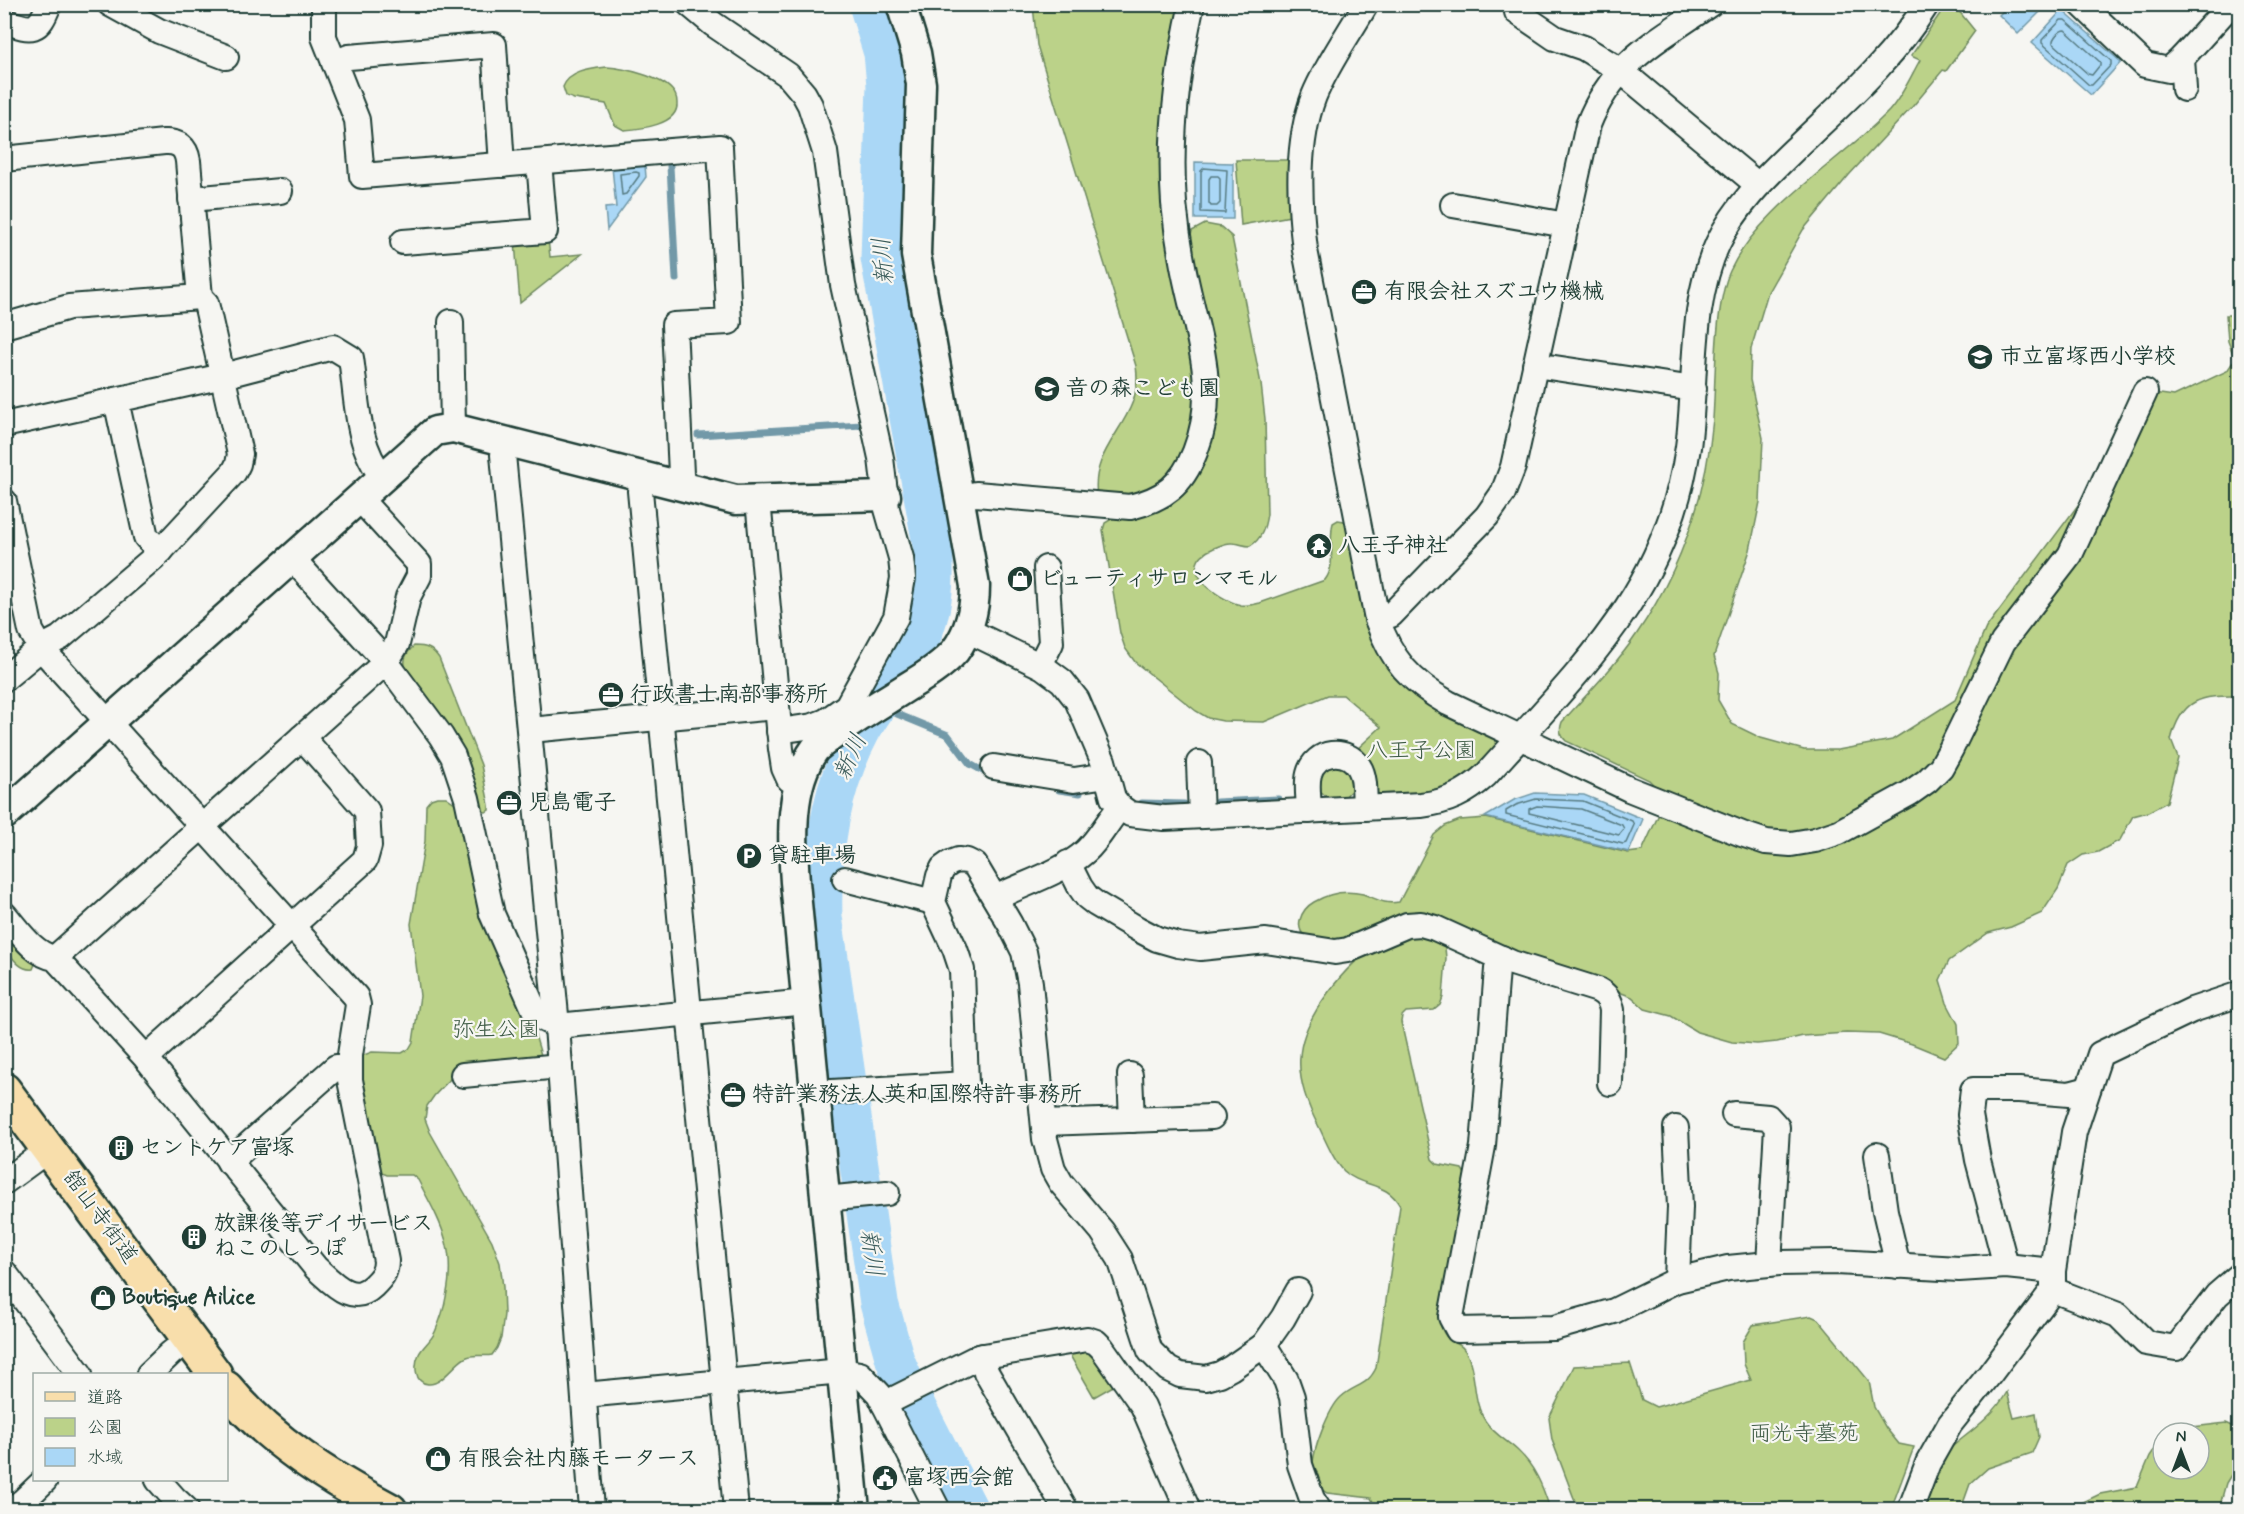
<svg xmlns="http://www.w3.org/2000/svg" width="2244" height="1514" font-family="Mynerve,'Klee One',sans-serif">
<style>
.green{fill:#bbd289;stroke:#6d885e;stroke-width:1.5}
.water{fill:#aad7f6;stroke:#7299a8;stroke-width:1.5}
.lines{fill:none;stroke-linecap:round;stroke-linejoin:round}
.shore{stroke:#577b82;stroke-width:1.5}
.stream{stroke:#7299a8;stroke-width:7}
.river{stroke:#aad7f6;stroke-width:39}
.minor-casing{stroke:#1f3d34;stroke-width:28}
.tertiary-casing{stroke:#1f3d34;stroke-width:33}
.primary-casing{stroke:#1f3d34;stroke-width:38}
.minor{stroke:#f6f6f2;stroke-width:24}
.tertiary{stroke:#f6f6f2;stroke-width:28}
.primary{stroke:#f8deab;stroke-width:33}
.labels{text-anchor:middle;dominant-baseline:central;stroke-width:4.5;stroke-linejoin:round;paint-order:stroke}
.poi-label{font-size:22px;font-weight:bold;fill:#1f3d34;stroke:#f6f6f2;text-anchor:start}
.park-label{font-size:22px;fill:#3e5b45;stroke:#f6f6f2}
.street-label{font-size:22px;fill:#1f3d34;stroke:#f6f6f2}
.water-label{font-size:24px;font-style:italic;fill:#3b5c5b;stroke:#f6f6f2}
</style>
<rect width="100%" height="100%" fill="#f6f6f2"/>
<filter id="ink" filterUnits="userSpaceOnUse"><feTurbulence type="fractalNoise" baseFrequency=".0167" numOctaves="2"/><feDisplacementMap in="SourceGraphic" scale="12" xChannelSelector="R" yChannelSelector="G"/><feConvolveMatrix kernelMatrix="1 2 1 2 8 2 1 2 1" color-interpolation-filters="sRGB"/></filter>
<g filter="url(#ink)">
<g class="green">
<path d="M 1033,5 L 1182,5 L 1175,35 L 1197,406 C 1185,448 1179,487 1130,497 C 1120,499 1107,496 1097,496 C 1089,443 1145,421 1136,366 L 1037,45 Z"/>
<path d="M 1946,5 L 1954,5 L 1975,31 L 1946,71 L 1943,70 L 1913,106 L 1849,175 L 1803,230 L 1768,292 L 1751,349 L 1750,380 L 1763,438 L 1760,502 L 1750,550 L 1714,656 L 1719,673 L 1718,700 L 1732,724 L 1761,738 L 1804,750 L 1838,750 L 1892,740 L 1955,700 L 1986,628 L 2120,449 L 2147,392 L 2174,396 L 2227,371 L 2235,359 L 2228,341 L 2226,315 L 2239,315 L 2239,696 C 2201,695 2181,699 2171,740 L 2178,758 L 2167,802 L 2148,812 L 2133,816 L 2120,840 L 2098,852 L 2083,855 L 2068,865 L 2058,889 L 2042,913 L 2011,927 L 1988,933 L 1949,961 L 1940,980 L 1947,1003 L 1958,1024 L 1959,1043 L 1944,1057 L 1912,1044 L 1879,1034 L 1846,1033 L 1803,1036 L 1777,1042 L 1757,1044 L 1732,1042 L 1697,1032 L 1671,1016 L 1645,1009 L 1632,997 L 1437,922 L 1358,940 L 1308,940 C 1302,934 1298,929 1300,920 C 1302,912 1307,906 1314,902 C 1329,893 1346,890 1363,894 C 1377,899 1384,905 1399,902 L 1434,835 L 1445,826 L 1460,820 L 1486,818 L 1628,853 L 1642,851 L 1659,814 L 1658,789 L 1649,780 L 1566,741 C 1560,735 1559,730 1562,722 C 1587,694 1615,666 1636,635 C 1680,571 1706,497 1713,419 C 1716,378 1714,307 1730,271 C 1759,208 1842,160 1889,111 C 1902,97 1911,76 1920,60 L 1911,56 Z"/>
<path d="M 607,67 C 624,68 661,77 672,90 C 676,94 677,99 677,103 C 679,125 640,129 624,130 L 615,125 L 606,104 L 574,99 L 566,96 L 563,87 C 569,71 591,69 607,67 Z"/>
<polygon points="1236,160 1291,160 1290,216 1241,225"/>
<path d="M 1205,224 L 1221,227 L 1232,237 L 1261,384 L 1265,419 L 1267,514 C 1265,527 1262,539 1250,546 C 1244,546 1238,543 1232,543 C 1226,542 1220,546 1214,548 C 1172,566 1216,599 1241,605 C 1248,606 1253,605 1260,603 L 1325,580 C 1337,564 1328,541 1333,523 L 1338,520 L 1344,521 L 1347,527 C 1360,590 1364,660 1421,701 C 1442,716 1468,725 1492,736 L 1497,743 L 1497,747 L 1467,780 L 1437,793 L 1377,797 L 1355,751 L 1381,727 L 1343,695 L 1328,695 L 1264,722 L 1223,721 L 1208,718 L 1196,711 L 1135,662 L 1125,648 L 1120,633 L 1103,530 L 1105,523 L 1200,466 L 1189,244 L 1192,231 Z"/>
<polygon points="548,239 550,257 582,254 520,303 515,242"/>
<path d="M 414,646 C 426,646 432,648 439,658 L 481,765 L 489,805 L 489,810 L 486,812 L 481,811 L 406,671 C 403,660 405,654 414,646 Z"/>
<polygon points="1327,763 1348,766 1354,787 1344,798 1329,799 1318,789 1317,774"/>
<path d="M 437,797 L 446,797 L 459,806 L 477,891 L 475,893 L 531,1021 L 541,1055 L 536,1062 L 452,1077 L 434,1096 L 427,1106 L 425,1119 L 430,1132 L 492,1241 L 500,1263 L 503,1287 L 504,1314 L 501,1338 L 497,1348 L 492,1355 C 483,1357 472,1353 465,1358 C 454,1364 442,1385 428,1384 C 414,1383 414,1364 419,1354 C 423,1346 431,1341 435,1332 C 440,1321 444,1309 446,1297 C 457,1248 440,1222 418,1180 L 412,1175 L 387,1175 L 380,1172 L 359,1078 L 361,1056 L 372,1052 L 402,1053 L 409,1049 L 413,1042 L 420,996 L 411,924 L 425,841 L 426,805 L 431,799 Z"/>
<path d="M 4,926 L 33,958 L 35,964 L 33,969 C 20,971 12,957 5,948 Z"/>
<path d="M 1408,931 L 1441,940 L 1445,948 L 1446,958 L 1443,997 L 1440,1005 L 1434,1010 L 1406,1012 L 1402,1016 L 1401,1022 L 1432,1159 L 1437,1164 L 1462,1169 L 1465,1174 L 1439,1318 C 1445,1350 1460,1336 1468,1356 C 1477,1377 1472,1402 1486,1422 C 1494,1434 1506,1440 1517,1450 C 1535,1466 1543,1487 1550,1509 L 1372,1509 L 1374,1504 L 1371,1498 L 1327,1493 L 1318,1487 C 1316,1482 1314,1475 1313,1469 C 1311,1453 1329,1408 1341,1397 C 1355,1384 1367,1387 1376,1368 L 1400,1206 C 1387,1181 1362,1188 1344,1171 C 1333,1159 1326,1142 1319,1127 C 1308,1107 1298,1080 1300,1057 C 1302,1018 1346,963 1379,944 C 1388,939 1398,935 1408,931 Z"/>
<polygon points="1811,1316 1818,1319 1869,1381 1874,1407 1886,1428 1899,1444 1914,1447 1891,1509 1578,1509 1552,1440 1549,1418 1574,1366 1630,1363 1642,1400 1656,1407 1751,1380 1744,1364 1743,1342 1753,1325"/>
<polygon points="1079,1350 1089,1352 1115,1385 1094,1397 1068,1352"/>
<path d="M 2007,1392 L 2014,1418 L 2036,1413 L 2039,1437 L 2032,1453 L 1988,1468 L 1970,1484 L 1961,1509 L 1915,1510 C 1920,1496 1929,1469 1938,1459 C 1962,1436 1990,1422 2007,1392 Z"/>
<polygon points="2226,1423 2239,1429 2239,1462 2226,1483 2220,1505 2223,1509 2069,1509 2100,1494 2137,1487 2150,1456 2163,1437 2163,1469 2199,1469 2199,1433 2165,1433 2167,1430"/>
</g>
<g class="water">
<polygon points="2009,5 2009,4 2047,5 2018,34 1999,15"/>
<polygon points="2062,10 2121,62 2091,95 2032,43"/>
<polygon points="1195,162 1233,163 1233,219 1195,219"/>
<polygon points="645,165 646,177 607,230 605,208 616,207 612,167"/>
<polygon points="1535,793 1584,795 1643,819 1629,852 1485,817 1514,800"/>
</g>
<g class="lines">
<g class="shore">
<polygon points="2061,20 2065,20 2111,61 2111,65 2092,85 2089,85 2042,43 2042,40"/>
<path d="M 2065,30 L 2100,62 L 2100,65 L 2092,75 L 2088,74 L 2053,43 C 2052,38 2060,30 2065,30 Z"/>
<polygon points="1204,168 1227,170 1225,213 1201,212 1201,171"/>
<polygon points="636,172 639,173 639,176 626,194 622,195 620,174"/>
<polygon points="1211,176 1218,176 1220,178 1220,203 1217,206 1211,206 1209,203 1209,179"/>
<polygon points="1536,799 1583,801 1632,821 1634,825 1626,843 1623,844 1506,815 1506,811 1516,805"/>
<polygon points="1537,806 1581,809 1622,825 1624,829 1619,835 1529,813 1529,809"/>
</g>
<g class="stream">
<polyline points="670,166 676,279"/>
<polyline points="698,435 862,425"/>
<polyline points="897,714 948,735 970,764 990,775"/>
<polyline points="1059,790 1080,793"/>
<polyline points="1217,802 1278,799"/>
<polyline points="1142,803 1184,804"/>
</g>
<path class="river" d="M 868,4 L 883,53 L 886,85 L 880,258 L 933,550 C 937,589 931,625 910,659 C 894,684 875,705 861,731 C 830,789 821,852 823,917 L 879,1303 L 895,1360 L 907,1388 L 969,1510"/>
<g class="minor-casing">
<g id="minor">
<polyline points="110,4 159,31 226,57"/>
<polyline points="324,4 324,37 357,120 362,176 720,147 729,322 674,325 681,474 678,486"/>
<polyline points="689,4 713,24 788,75 804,94 810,105 825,152 843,285 881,458 887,509 901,558 903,578 896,617 847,706 826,721 813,726 779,731"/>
<path d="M 1366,4 C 1349,34 1327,64 1314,96 C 1296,143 1299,201 1305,250 L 1377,619 C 1391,660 1411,682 1448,703 L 1629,789 L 1742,834 L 1766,842 L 1791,844 L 1815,840 L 1839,832 L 1910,793 L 1927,781 L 1941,767 L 1951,749 L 2003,642 L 2070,555 L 2145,392"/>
<polyline points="2081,4 2145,65 2169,70 2182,58"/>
<polyline points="1517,12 1555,38 1584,48 1620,70 1758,185"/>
<path d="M 4,21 C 31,30 38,34 49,4"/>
<polyline points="334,63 349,57 494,45 502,165"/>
<polyline points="2184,89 2182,58 2231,4"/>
<path d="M 4,159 L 164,142 C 178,141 186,147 188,161 L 200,297"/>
<polyline points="191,199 280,191"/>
<polyline points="1453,205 1566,225"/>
<polyline points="403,242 545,231 539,162"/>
<polyline points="451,322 453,428"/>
<polyline points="4,326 69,307 200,297 206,303 240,454 238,464 234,472 154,558 60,638 41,648 4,679"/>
<polyline points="1535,365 1694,389"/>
<polyline points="116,400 146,537 161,551"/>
<path d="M 4,425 L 223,376 L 333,347 L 351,358 C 357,397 356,447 383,477"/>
<polyline points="507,442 503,455 557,1026 592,1510"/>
<polyline points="644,477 640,491 736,1510"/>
<path d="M 960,497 L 976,494 L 1130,507 C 1164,499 1182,485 1195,452 C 1221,386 1195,331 1183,266 C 1179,245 1176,224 1174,203 C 1169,136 1177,70 1192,4"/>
<polyline points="758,500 781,749 784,768 789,779 801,782"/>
<path d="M 4,501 L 31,631 L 41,648 L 356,997 L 358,1005 L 350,1055 L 350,1080 L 386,1261 C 386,1273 381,1278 373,1286 C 352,1306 333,1283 316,1268 L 146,1058 L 55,958 C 34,955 18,930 4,914"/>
<polyline points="292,558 386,662 441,736 453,756 467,798 492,914 537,1016 557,1026 807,1002"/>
<path d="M 1377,619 L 1391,615 L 1487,516 L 1503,493 L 1513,467 L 1588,125 C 1613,61 1656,42 1710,4"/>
<path d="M 967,630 L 1043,667 L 1062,681 L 1077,700 L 1103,761 L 1113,798 L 1120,807 L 1130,814 L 1164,818 L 1421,805 C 1448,802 1466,793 1486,775 C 1577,673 1668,591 1688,447 C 1697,380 1689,306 1718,243 C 1737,203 1769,174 1800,144 C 1847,99 1892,60 1927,4"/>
<polyline points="1040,665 1051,643 1046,568"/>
<polyline points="530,730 777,707"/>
<polyline points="1199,763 1201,816"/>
<polyline points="994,767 1074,780 1107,775"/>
<path d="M 1309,811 C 1309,799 1306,785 1309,774 C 1315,750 1347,747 1359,767 C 1366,778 1364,795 1365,808"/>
<path d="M 1068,863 L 1080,887 L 1087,897 L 1096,904 L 1138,929 L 1157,939 L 1178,945 L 1200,948 L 1266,941 L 1335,952 L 1348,950 L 1407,925 L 1421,924 L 1435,928 L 1512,963 L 1598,990 C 1607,995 1610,1000 1612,1010 L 1610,1083"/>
<polyline points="845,879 933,902"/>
<path d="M 995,898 C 1023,884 1063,872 1086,851 C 1099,839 1108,821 1120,807"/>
<polyline points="55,958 386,662 397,644 408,597 419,576 419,564 359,498"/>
<polyline points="1502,958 1497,969 1483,1146 1451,1317 1458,1330 1554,1328 1614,1311 1677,1280 1728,1268 1779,1263 1837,1262 1959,1269 2006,1266 2053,1271"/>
<polyline points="146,1058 365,860 369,846 367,811 302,737"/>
<polyline points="463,1075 560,1066"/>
<polyline points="1130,1075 1132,1120"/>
<polyline points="815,1093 966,1084 962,970 955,949 933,902 939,876 943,868 950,863 958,860 967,861 975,865 1010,924 1024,952 1030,983 1045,1139 1053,1169 1061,1183 1102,1231 1120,1259 1150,1351 1168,1369 1180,1375 1206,1378 1220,1374 1231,1368 1264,1345 1286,1380 1292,1397 1300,1465 1312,1499 1319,1510"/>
<polyline points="1734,1114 1768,1117 1777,1127 1769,1264"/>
<polyline points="1044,1123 1212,1117"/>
<polyline points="1676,1128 1680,1207 1677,1280"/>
<polyline points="1877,1155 1885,1211 1898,1266"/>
<polyline points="229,1162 336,1067 349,1067"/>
<polyline points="4,1182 49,1149"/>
<polyline points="825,1199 887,1193"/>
<polyline points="2006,1266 1978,1160 1970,1115 1973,1090 2019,1090 2069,1094 2088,1089"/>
<polyline points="4,1272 80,1374"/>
<polyline points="2053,1290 2118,1315 2146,1343 2176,1348 2217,1295 2240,1275"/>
<polyline points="1264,1345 1283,1318 1298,1291"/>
<polyline points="983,1356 986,1372 1066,1510"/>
<polyline points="149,1374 171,1353 189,1339"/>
<polyline points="584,1395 842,1371 860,1374 879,1394 938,1510"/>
<polyline points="884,1404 978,1357 1087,1339 1096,1342 1102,1348 1143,1406 1188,1510"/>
<polyline points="158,1480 174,1498 187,1510"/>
<polyline points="12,1509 23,1501 45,1480"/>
<polyline points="1910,1510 1928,1463 1950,1424 1990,1374 2053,1290 2053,1271 2074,1132 2100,1054 2192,1010 2240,994"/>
</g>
</g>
<g class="tertiary-casing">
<g id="tertiary">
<polyline points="4,815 435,431 453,428 736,500 886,496"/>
<path d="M 855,1510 L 795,882 C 792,839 789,785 815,749 C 843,725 876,707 907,687 C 924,677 942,666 955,651 C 970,631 975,609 975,586 L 916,255 L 921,84 L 916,53 L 901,4"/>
</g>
</g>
<g class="primary-casing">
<g id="primary">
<polyline points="4,1090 215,1374"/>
<path d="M 226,1388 C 271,1442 329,1478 390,1510"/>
</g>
</g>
<use href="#minor" class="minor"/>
<use href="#tertiary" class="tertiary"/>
<use href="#primary" class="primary"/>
</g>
</g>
<defs>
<g id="office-disc" transform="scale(1.35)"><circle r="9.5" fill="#1f3d34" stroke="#f6f6f2"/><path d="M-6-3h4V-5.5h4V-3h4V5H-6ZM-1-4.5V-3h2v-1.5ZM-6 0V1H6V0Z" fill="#fff"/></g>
<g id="school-disc" transform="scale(1.35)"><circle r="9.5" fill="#1f3d34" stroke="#f6f6f2"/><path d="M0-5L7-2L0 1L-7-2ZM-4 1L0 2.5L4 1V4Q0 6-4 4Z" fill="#fff"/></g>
<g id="temple-disc" transform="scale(1.35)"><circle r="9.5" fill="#1f3d34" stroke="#f6f6f2"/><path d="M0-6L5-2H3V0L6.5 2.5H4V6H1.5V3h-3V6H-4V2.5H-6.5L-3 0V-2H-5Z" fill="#fff"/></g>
<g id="shop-disc" transform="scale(1.35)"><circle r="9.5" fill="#1f3d34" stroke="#f6f6f2"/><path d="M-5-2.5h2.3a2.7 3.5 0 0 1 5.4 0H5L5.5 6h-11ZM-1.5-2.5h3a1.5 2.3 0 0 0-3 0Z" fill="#fff"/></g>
<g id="parking-disc" transform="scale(1.35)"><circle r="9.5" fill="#1f3d34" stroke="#f6f6f2"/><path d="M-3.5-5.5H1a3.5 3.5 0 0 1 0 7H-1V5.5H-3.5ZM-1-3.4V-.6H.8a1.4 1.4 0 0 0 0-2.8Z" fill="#fff"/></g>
<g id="building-disc" transform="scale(1.35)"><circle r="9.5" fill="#1f3d34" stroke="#f6f6f2"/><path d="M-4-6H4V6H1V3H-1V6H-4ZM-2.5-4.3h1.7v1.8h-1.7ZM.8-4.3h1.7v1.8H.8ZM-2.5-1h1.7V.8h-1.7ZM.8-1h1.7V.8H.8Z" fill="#fff"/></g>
<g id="civic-disc" transform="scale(1.35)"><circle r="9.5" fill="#1f3d34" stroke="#f6f6f2"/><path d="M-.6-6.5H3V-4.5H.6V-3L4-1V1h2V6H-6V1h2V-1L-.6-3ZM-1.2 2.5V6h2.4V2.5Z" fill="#fff"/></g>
</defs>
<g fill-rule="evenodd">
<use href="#office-disc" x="1364" y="292"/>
<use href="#school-disc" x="1980" y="357"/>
<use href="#school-disc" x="1047" y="389"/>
<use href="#temple-disc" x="1319" y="546"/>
<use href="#shop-disc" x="1020" y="579"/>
<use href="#office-disc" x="611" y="695"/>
<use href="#office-disc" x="509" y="803"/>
<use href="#parking-disc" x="749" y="856"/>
<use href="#office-disc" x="733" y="1095"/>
<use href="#building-disc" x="121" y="1148"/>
<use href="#building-disc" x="194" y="1237"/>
<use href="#shop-disc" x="103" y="1298"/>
<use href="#shop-disc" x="438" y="1459"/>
<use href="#civic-disc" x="885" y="1478"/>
</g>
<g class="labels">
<g class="poi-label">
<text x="1384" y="292">有限会社スズユウ機械</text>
<text x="2000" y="357">市立富塚西小学校</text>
<text x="1066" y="389">音の森こども園</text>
<text x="1338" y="546">八王子神社</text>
<text x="1040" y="579">ビューティサロンマモル</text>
<text x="630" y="695">行政書士南部事務所</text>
<text x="528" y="803">児島電子</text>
<text x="768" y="856">貸駐車場</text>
<text x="752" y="1095">特許業務法人英和国際特許事務所</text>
<text x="140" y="1148">セントケア富塚</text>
<text x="214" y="1224">放課後等デイサービス<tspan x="214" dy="25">ねこのしっぽ</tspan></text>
<text x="122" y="1298">Boutique Ailice</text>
<text x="458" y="1459">有限会社内藤モータース</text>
<text x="904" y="1478">富塚西会館</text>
</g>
<g class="park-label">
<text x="1421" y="751">八王子公園</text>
<text x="496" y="1030">弥生公園</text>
<text x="1804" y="1434">両光寺墓苑</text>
</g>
<g class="street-label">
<text transform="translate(100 1217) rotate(54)">舘山寺街道</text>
</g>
<g class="water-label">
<text transform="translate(884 261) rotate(-95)">新川</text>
<text transform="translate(851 757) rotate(-66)">新川</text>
<text transform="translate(871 1253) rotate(82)">新川</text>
</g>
</g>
<rect width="2244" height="1514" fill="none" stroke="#f6f6f2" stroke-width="24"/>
<rect x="12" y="12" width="2220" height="1490" fill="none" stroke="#1f3d34" stroke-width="2" filter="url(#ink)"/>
<rect x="33" y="1373" width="195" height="108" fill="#f6f6f2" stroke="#a0aca6" stroke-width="1.5"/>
<rect x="45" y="1392" width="30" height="9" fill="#f8deab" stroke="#a0aca6" stroke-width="1.5"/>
<text x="87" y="1403" font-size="18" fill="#1f3d34">道路</text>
<rect x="45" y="1418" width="30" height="18" fill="#bbd289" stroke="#a0aca6" stroke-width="1.5"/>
<text x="87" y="1433" font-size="18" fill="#1f3d34">公園</text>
<rect x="45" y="1448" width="30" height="18" fill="#aad7f6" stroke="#a0aca6" stroke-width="1.5"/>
<text x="87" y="1463" font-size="18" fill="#1f3d34">水域</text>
<g transform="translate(2181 1451)"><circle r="28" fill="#f6f6f2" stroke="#a0aca6" stroke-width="1.5"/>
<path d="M0-4.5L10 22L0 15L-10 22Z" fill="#1f3d34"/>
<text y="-9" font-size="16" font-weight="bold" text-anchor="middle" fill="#1f3d34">N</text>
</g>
</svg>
